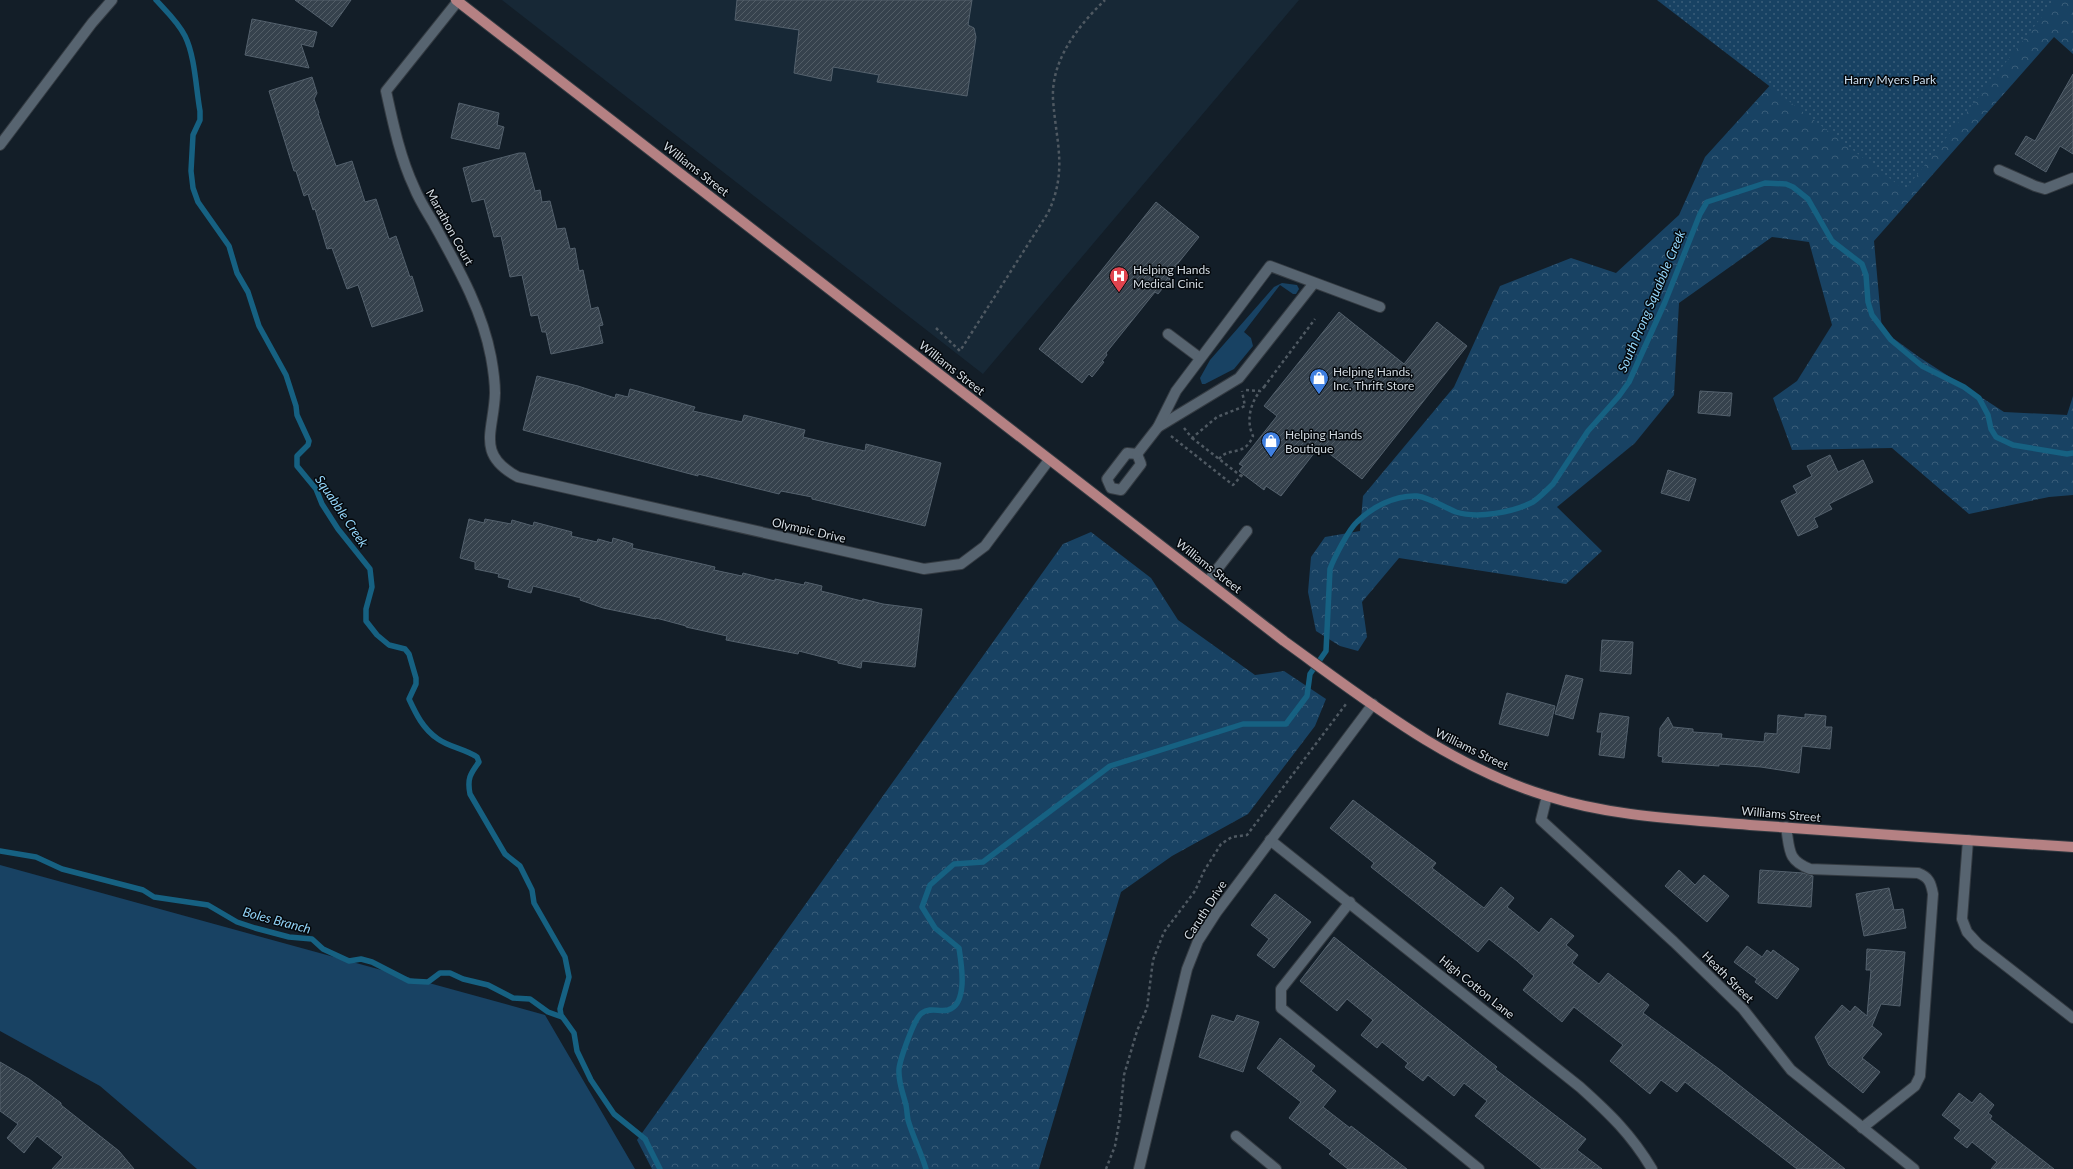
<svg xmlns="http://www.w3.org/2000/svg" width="2073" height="1169" font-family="Lato,sans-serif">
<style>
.built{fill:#172836}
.grass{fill:#184263}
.forest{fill:url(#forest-crowns)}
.park{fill:url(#park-dots)}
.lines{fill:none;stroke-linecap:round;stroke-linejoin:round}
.stream{stroke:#166182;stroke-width:5.5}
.building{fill:url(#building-hatch);stroke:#54616d}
.service-casing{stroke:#343b42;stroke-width:12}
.minor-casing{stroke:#343b42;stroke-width:12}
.tertiary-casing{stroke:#343b42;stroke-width:12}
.primary-casing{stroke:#343b42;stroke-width:12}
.path{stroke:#4f5962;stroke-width:2.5;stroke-dasharray:3 3;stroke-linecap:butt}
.service{stroke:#576470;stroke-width:10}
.minor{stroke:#576470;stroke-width:10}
.tertiary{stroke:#576470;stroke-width:10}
.primary{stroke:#b58183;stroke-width:10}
.labels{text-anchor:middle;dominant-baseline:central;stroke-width:3;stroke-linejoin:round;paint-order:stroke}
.park-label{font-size:12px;fill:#cedfef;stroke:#04080c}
.street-label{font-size:12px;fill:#d3dbe2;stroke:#04080c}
.poi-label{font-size:12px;fill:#d3dbe2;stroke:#04080c;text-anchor:start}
.water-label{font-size:13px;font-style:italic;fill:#93d5f9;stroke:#04080c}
</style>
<defs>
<pattern id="forest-crowns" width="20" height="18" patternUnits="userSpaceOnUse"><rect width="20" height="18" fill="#184263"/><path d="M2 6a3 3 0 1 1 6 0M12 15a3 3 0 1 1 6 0" fill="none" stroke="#395d79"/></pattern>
<pattern id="park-dots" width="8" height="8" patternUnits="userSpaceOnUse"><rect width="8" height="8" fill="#184263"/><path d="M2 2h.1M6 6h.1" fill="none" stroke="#395d79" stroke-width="1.8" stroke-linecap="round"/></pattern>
<pattern id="building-hatch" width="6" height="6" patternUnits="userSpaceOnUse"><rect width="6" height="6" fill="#36424d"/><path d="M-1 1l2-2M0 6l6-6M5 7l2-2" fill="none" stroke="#525d66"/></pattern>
</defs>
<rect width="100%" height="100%" fill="#131e28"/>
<polygon class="built" points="502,0 1299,0 983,374"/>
<g class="grass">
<polygon points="1282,283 1297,285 1299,289 1296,294 1293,294 1280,285 1244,332 1251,338 1253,346 1234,369 1205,384 1202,384 1200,378 1210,360 1274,287"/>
<polygon points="0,865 545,1015 635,1169 197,1169 100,1086 0,1031"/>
</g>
<g class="forest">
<polygon points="1985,0 2073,0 2073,54 2054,37 1874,241 1882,330 1919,357 2004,412 2067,415 2073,396 2073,495 2049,497 1969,514 1892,448 1792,450 1773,398 1797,381 1832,325 1809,242 1772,237 1679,303 1674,395 1635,443 1557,507 1602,551 1566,584 1399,558 1362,602 1367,637 1358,651 1340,646 1316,631 1308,592 1311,557 1325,537 1360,531 1363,496 1454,387 1500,286 1571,258 1616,273 1679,215 1705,157 1774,81"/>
<polygon points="1091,532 1151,578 1178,620 1255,675 1284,671 1326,699 1315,726 1248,814 1172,856 1121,892 1039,1169 652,1169 637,1140 1063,544"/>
</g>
<polygon class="park" points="1657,0 2055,0 1905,190"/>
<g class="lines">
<g class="stream">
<path d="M 156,0 C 167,12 178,22 185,36 C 195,56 196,89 200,111 L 200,120 L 193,135 L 191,171 L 193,188 L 198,202 L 229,246 L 237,273 L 248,292 L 259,326 L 286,375 L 296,406 L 297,415 L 309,441 L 308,445 L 297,456 L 297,466 L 316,489 L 322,504 L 338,529 L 370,569 L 372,587 L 366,609 L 366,621 L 377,635 L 389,645 L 405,649 L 409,654 L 416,678 L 416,684 L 409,699 C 416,714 423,729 438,739 C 449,747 465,749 477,757 L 479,762 C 470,774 467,779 470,794 L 505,854 L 520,866 L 532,890 L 534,903 L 565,957 L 569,977 L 560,1009 L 561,1015 L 574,1033 L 577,1051 L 591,1080 L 614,1114 L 645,1139 L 660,1169"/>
<polyline points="0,851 36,857 62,869 143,890 154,897 208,905 237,922 255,928 289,937 312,939 323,949 349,961 361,959 372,962 409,981 428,982 440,973 450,973 463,979 488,985 513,998 530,999 548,1012 562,1017"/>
<path d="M 926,1169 C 921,1152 913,1137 908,1120 C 907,1115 907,1110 906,1105 C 903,1093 898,1082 899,1069 C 900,1060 914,1018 922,1013 C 930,1007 939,1012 948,1010 C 969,1004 961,962 959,948 L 935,928 L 922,907 L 930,885 L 954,864 L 983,862 L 1110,766 L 1243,724 L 1286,724 L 1307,696 L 1310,674 L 1326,651 L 1330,569 C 1334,558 1349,529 1357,522 C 1372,507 1395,495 1417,496 C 1431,498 1443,507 1456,512 C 1478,519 1513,512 1533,502 C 1540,497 1547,490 1553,484 L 1588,431 L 1619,396 L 1629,382 L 1665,302 L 1700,214 L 1707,202 L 1765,183 L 1786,184 L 1793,187 L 1808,199 L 1832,241 L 1862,264 L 1866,275 L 1868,302 L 1872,315 L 1891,340 L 1922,366 L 1964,387 L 1979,398 L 1988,415 L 1991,429 L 1996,437 L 2013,445 L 2067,454 L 2073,453"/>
</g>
</g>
<g class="building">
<polygon points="295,0 351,0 332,27"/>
<polygon points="737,0 972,0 968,25 974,28 976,37 967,96 877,82 879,75 833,67 831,81 794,73 799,30 735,20"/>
<polygon points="252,19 317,32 313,47 301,44 309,68 245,55"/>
<polygon points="2073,74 2073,154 2060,146 2046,172 2015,154 2026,136 2035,141"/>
<polygon points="312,77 317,93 314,99 319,113 318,113 336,166 352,161 365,202 376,199 389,239 396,236 410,277 412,276 423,311 372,327 358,285 347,289 332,248 327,249 315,209 313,210 308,194 304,196 296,171 294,171 269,91"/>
<polygon points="459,103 499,113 497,125 504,127 499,149 451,138"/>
<polygon points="519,153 525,153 535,191 540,190 542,202 550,201 557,229 565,228 570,249 575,248 579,271 583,270 591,309 598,307 603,325 599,326 603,343 551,354 546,332 542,332 538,315 531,316 522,275 510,277 501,236 494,237 484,199 472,202 463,168"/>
<polygon points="1156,202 1199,237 1167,277 1170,279 1158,294 1155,292 1106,353 1107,355 1102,361 1104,362 1092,377 1089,374 1082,383 1039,349"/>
<polygon points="1339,312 1404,364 1437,322 1467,346 1362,479 1326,451 1324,453 1318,448 1281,496 1266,486 1264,490 1239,471 1243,466 1239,464 1277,416 1264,406"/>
<polygon points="537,376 578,386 615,398 616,394 628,397 630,389 695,407 693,411 742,422 744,415 805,430 803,437 828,443 865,451 866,444 941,463 925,526 812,499 812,497 781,491 779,494 698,474 698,476 523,430"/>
<polygon points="1700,391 1732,393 1730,416 1698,413"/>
<polygon points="1830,455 1838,472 1863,460 1873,482 1829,504 1832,509 1814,518 1818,527 1798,536 1781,501 1797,493 1793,486 1812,476 1807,466"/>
<polygon points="1668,470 1696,479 1689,501 1661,493"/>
<polygon points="469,519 484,523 485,519 511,524 512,520 533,526 534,522 572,532 571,536 597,542 598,539 612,543 613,538 633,544 632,548 698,563 715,567 714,570 742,576 743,573 775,581 775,579 804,585 805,582 822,586 821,591 862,601 863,599 883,604 922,609 915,667 862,661 861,668 838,663 838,661 799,651 798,654 726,640 727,636 686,627 686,626 656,618 656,619 603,608 580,600 581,598 533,586 531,593 508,587 510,580 498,577 499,574 475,569 475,562 460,558"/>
<polygon points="1602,640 1633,642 1631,674 1600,671"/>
<polygon points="1566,675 1583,679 1573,719 1555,714"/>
<polygon points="1507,693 1555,706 1548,736 1499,724"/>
<polygon points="1600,713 1629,717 1624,758 1599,755 1602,732 1597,732"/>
<polygon points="1805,714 1826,716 1825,727 1832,727 1830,749 1802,746 1799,773 1761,767 1719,764 1719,766 1662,762 1663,757 1658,756 1660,728 1668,717 1673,727 1693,729 1693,732 1722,734 1721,738 1764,742 1765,733 1777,734 1778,715 1805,718"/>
<polygon points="1353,800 1436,863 1432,868 1484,908 1501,887 1514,898 1507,907 1539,933 1551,918 1574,936 1566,945 1578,955 1572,963 1599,984 1608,973 1631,991 1649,1005 1643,1013 1719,1069 1845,1169 1797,1169 1685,1082 1677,1092 1661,1080 1650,1094 1610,1061 1623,1045 1574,1007 1562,1022 1523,990 1534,976 1517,961 1489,939 1478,952 1371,867 1374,863 1330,828"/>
<polygon points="1679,870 1695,885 1704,875 1729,896 1707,922 1665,886"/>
<polygon points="1760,870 1803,873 1813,876 1811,907 1758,903"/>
<polygon points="1889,888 1894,910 1903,909 1906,928 1864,936 1856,894"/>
<polygon points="1275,894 1311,922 1274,968 1257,955 1269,939 1251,925"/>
<polygon points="1334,937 1497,1067 1495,1069 1586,1139 1577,1150 1602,1169 1542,1169 1475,1116 1487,1101 1464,1083 1454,1096 1428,1075 1423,1081 1405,1067 1408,1063 1382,1042 1377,1048 1361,1035 1373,1020 1347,999 1337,1011 1300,981"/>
<polygon points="1747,946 1762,957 1767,950 1771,953 1773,950 1799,969 1777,999 1755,982 1757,979 1734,962"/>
<polygon points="1867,949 1905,952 1900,1006 1881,1004 1872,1026 1882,1034 1862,1058 1880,1072 1863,1093 1829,1065 1815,1037 1842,1005 1850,1012 1855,1006 1867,1016 1871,970 1866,970"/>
<polygon points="1212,1015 1234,1022 1237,1015 1259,1022 1243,1072 1199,1057"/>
<polygon points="1280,1038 1315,1066 1311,1071 1336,1091 1323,1107 1350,1128 1351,1126 1407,1169 1348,1169 1329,1154 1332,1151 1289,1118 1301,1102 1257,1068"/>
<polygon points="0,1062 29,1079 61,1103 61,1105 119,1151 134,1169 52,1169 63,1157 37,1136 24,1153 7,1138 18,1124 0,1111"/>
<polygon points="1959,1093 1972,1103 1980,1093 1994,1105 1988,1113 1992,1116 1990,1119 2054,1169 1991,1169 1997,1162 1972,1142 1967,1148 1954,1138 1961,1130 1942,1115"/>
</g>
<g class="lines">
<g class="service-casing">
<g id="service">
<polyline points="1999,170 2035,186 2045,189 2073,178"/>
<polyline points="1168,334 1200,358"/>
<polyline points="1158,427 1239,378 1314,283"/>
<polygon points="1127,453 1137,454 1141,464 1121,490 1111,488 1107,479"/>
<polyline points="1137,454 1158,427 1176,391 1270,266 1380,307"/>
<polyline points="1208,581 1247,531"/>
<path d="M 1786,827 C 1790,850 1787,860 1810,869 L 1918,873 C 1929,877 1931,883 1933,894 L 1920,1076 L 1915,1086 L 1862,1128"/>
<polyline points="1968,840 1962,919 1967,932 1978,944 2073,1018"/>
<polyline points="1350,902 1281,989 1281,1008 1479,1169"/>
</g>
</g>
<g class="minor-casing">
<g id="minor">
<path d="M 458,1 L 386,91 C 393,123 400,157 414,187 C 419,200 427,212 434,224 C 457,266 482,309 491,357 C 493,368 495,382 495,393 C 494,431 475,454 518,477 L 924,569 L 961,564 L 985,546 L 1049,460"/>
<path d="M 1270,840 L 1580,1087 C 1610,1114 1631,1134 1652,1169"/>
<polyline points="1236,1136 1276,1169"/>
</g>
</g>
<g class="tertiary-casing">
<g id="tertiary">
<polyline points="0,145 92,23 112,0"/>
<polyline points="1547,796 1541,820 1674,942 1743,1009 1791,1070 1914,1169"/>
<polyline points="1139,1169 1187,969 1198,941 1216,913 1373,704"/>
</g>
</g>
<g class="primary-casing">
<path id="primary" d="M 456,0 L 1284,641 C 1366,700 1448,766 1547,796 C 1613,817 1682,819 1750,825 C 1858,833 1965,840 2073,847"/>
</g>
<g class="path">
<path d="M 936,328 L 960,351 L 1048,213 C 1068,170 1056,143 1053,99 C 1051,60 1078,26 1105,0"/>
<polyline points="1264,387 1315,319"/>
<polyline points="1246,390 1260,391 1264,387 1267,389"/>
<polyline points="1184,428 1192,438 1217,417 1245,406 1242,391"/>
<polyline points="1171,436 1233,485 1243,474"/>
<polyline points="1192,438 1241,476"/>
<path d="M 1219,459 C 1229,446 1244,458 1253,436 C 1246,421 1250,404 1260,391"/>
<polyline points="1106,1169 1115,1146 1120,1117 1124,1075 1137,1031 1147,1008 1153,960 1164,932 1195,891 1204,871 1221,844 1232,837 1247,835 1346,704"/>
</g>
<use href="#service" class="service"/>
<use href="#minor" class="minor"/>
<use href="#tertiary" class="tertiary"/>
<use href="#primary" class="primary"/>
</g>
<defs>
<g id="hospital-pin" transform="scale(1)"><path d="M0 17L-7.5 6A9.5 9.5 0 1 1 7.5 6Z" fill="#e0444e" stroke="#04080c"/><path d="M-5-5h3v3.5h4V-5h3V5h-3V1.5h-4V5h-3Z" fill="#fff"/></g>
<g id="shop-pin" transform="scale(1)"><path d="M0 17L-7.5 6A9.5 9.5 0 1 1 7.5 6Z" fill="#3f7fe0" stroke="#04080c"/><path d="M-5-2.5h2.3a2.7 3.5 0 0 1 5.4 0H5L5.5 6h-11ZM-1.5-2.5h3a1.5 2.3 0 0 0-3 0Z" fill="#fff"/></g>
</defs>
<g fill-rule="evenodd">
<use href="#hospital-pin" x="1119" y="276"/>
<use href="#shop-pin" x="1319" y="378"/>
<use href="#shop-pin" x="1271" y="441"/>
</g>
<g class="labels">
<g class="park-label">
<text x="1890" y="79">Harry Myers Park</text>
</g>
<g class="street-label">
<text transform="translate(696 169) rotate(38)">Williams Street</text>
<text transform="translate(450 227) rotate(61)">Marathon Court</text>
<text transform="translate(952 368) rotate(38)">Williams Street</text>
<text transform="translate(809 530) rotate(13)">Olympic Drive</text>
<text transform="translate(1209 566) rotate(38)">Williams Street</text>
<text transform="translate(1472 749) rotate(26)">Williams Street</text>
<text transform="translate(1781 814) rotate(5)">Williams Street</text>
<text transform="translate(1205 910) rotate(-57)">Caruth Drive</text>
<text transform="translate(1728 977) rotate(45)">Heath Street</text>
<text transform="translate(1477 987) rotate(39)">High Cotton Lane</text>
</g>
<g class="poi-label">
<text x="1133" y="269">Helping Hands<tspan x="1133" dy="14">Medical Cinic</tspan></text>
<text x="1333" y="371">Helping Hands,<tspan x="1333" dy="14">Inc. Thrift Store</tspan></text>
<text x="1285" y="434">Helping Hands<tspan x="1285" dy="14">Boutique</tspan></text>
</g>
<g class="water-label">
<text transform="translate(1651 301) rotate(-67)">South Prong Squabble Creek</text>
<text transform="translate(342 511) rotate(56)">Squabble Creek</text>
<text transform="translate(277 920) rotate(15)">Boles Branch</text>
</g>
</g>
</svg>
